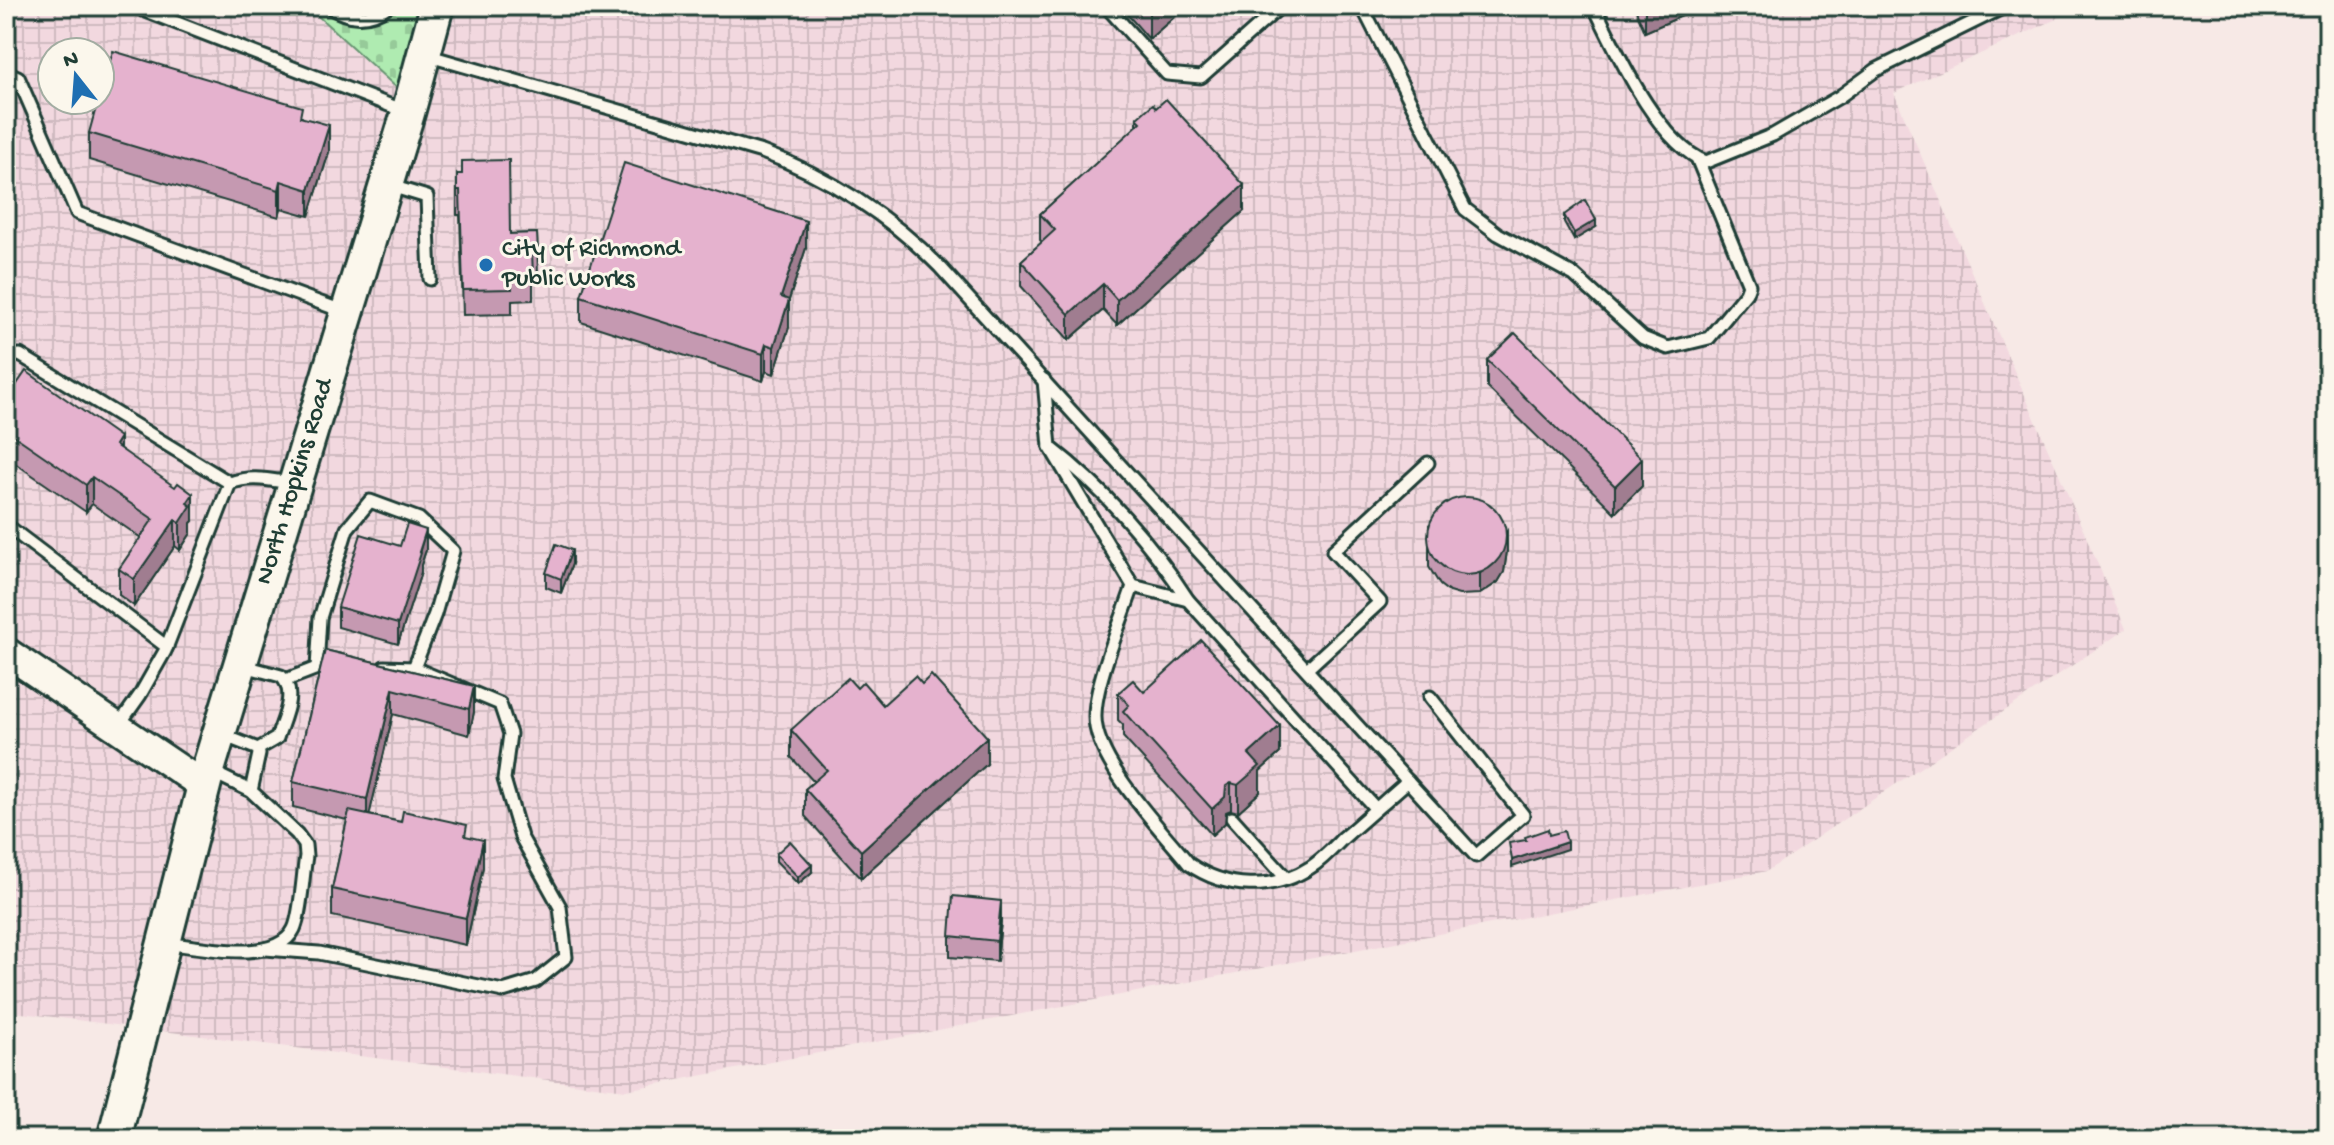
<svg xmlns="http://www.w3.org/2000/svg" width="2334" height="1145" font-family="'Gochi Hand',sans-serif">
<style>
.industrial{fill:url(#industrial-grid);fill-rule:evenodd}
.cemetery{fill:url(#cemetery-stones);stroke:#679472;stroke-width:2}
.lines{fill:none;stroke-linecap:round;stroke-linejoin:round}
.service-casing{stroke:#1f3d34;stroke-width:17}
.tertiary-casing{stroke:#1f3d34;stroke-width:34}
.secondary-casing{stroke:#1f3d34;stroke-width:38}
.service{stroke:#fbf7ec;stroke-width:11}
.tertiary{stroke:#fbf7ec;stroke-width:28}
.secondary{stroke:#fbf7ec;stroke-width:32}
.wall{fill:#c599b1;stroke:#1f3d34;stroke-width:2}
.shaded-wall{fill:#a07d90;stroke:#1f3d34;stroke-width:2}
.building{fill:#e5b2ce;stroke:#1f3d34;stroke-width:2}
.poi-dot{fill:#1f6fb2;stroke:#fbf7ec;stroke-width:3}
.labels{text-anchor:middle;dominant-baseline:central;stroke-width:6;stroke-linejoin:round;paint-order:stroke}
.poi-label{font-size:26px;fill:#1f3d34;stroke:#fbf7ec;text-anchor:start}
.street-label{font-size:26px;fill:#1f3d34;stroke:#fbf7ec}
</style>
<defs>
<pattern id="industrial-grid" width="8" height="8" patternUnits="userSpaceOnUse" patternTransform="scale(2)"><rect width="8" height="8" fill="#f2d8df"/><path d="M0 4h8M4 0v8" fill="none" stroke="#cfbac0"/></pattern>
<pattern id="cemetery-stones" width="16" height="16" patternUnits="userSpaceOnUse" patternTransform="scale(2)"><rect width="16" height="16" fill="#afebb1"/><path d="M2 7V4a2 2 0 0 1 4 0v3zM10 15v-3a2 2 0 0 1 4 0v3z" fill="#96ca99"/></pattern>
</defs>
<rect width="100%" height="100%" fill="#f7e9e6"/>
<filter id="ink" filterUnits="userSpaceOnUse"><feTurbulence type="fractalNoise" baseFrequency=".0125" numOctaves="2"/><feDisplacementMap in="SourceGraphic" scale="16" xChannelSelector="R" yChannelSelector="G"/><feConvolveMatrix kernelMatrix="1 2 1 2 8 2 1 2 1" color-interpolation-filters="sRGB"/></filter>
<g filter="url(#ink)">
<path class="industrial" d="M 6,6 L 307,6 L 409,99 L 439,6 L 2085,6 L 1894,93 L 2126,629 L 1767,871 L 626,1090 L 6,1011 ZM 52,52 L 100,52 L 100,100 L 52,100 Z"/>
<polygon class="cemetery" points="307,6 439,6 410,100"/>
<g class="lines">
<g class="service-casing">
<g id="service">
<polyline points="133,6 407,112"/>
<path d="M 328,6 C 348,19 369,21 388,6"/>
<polyline points="1106,6 1167,74 1201,77 1281,6"/>
<polyline points="1362,6 1465,209 1498,234 1574,275 1643,338 1668,348 1709,338 1746,293 1749,285 1697,158"/>
<path d="M 1594,6 C 1617,52 1657,143 1706,162 L 1773,135 L 1839,97 L 1876,70 L 2006,6"/>
<path d="M 426,55 L 762,152 C 827,175 891,217 940,267 L 1476,856 L 1523,815 L 1430,697"/>
<polyline points="6,72 18,77 77,213 345,312"/>
<polyline points="391,186 427,197 430,279"/>
<polyline points="6,356 20,355 230,483"/>
<polyline points="1044,380 1050,447 1133,586 1188,600"/>
<path d="M 1050,447 C 1102,487 1152,544 1188,600 L 1376,809"/>
<polyline points="6,525 167,647"/>
<path d="M 1133,586 C 1122,620 1095,682 1095,716 C 1094,761 1161,829 1189,864 C 1225,889 1273,892 1311,867 C 1323,859 1333,848 1343,838 C 1365,819 1386,800 1408,781"/>
<path d="M 241,665 L 281,676 C 298,692 283,719 277,738 L 258,749"/>
<polyline points="317,668 320,618 347,529 370,501 419,519 453,551 435,614 414,668"/>
<polyline points="1307,669 1380,602 1333,551 1428,463"/>
<polyline points="286,680 317,668 335,666"/>
<path d="M 118,726 L 140,695 L 165,651 L 230,483 C 250,475 270,480 291,483"/>
<polyline points="220,734 258,749 259,754 251,791"/>
<polyline points="1232,818 1286,878"/>
<path d="M 165,943 C 197,946 276,966 294,929 C 301,915 303,873 306,856 L 305,845 L 297,834 L 251,791 L 212,772"/>
<polyline points="265,949 319,953 503,991 536,981 566,957 560,907 521,837 504,779 510,734 500,704 414,668 384,667"/>
</g>
</g>
<g class="tertiary-casing">
<polyline id="tertiary" points="6,652 204,786"/>
</g>
<g class="secondary-casing">
<polyline id="secondary" points="114,1139 208,770 408,113 437,6"/>
</g>
<use href="#service" class="service"/>
<use href="#tertiary" class="tertiary"/>
<use href="#secondary" class="secondary"/>
</g>
<g class="wall">
<polygon points="1120,6 1187,6 1149,39"/>
<polygon points="1634,6 1705,6 1645,32"/>
<polygon points="302,117 329,152 309,216 281,208 279,217 89,160 89,133"/>
<polygon points="1137,118 1244,211 1117,325 1103,310 1069,340 1021,286 1021,261 1042,242 1040,240 1040,214 1137,126"/>
<polygon points="457,174 510,234 537,233 538,277 533,278 533,300 512,301 512,314 463,315 460,215 457,215"/>
<polygon points="1564,215 1596,227 1574,240 1564,222"/>
<polygon points="806,248 789,300 789,327 774,374 766,371 763,381 581,322 581,296"/>
<polygon points="1487,360 1642,486 1615,513 1487,387"/>
<polygon points="6,400 120,449 193,521 191,523 191,533 180,550 175,546 134,606 119,595 119,569 141,538 92,504 86,512 6,457"/>
<polygon points="1429,525 1507,551 1504,572 1498,582 1480,594 1459,595 1449,592 1440,585 1429,567"/>
<polygon points="400,546 426,550 421,565 421,572 398,644 338,627 338,607"/>
<polygon points="572,564 561,593 546,587 546,573"/>
<polygon points="325,650 474,686 474,712 469,735 393,714 369,815 467,837 483,867 466,945 332,916 332,889 347,820 293,807 293,782"/>
<polygon points="857,688 883,705 987,764 861,878 805,816 805,789 814,782 791,757 791,730"/>
<polygon points="1144,692 1280,753 1260,771 1260,792 1238,812 1231,810 1226,812 1225,823 1212,835 1123,737 1123,725 1118,720 1118,693"/>
<polygon points="776,854 812,872 798,884 776,861"/>
<polygon points="1001,921 997,961 950,957 950,936"/>
</g>
<g class="shaded-wall">
<polygon points="1156,6 1187,6 1149,39 1149,13"/>
<polygon points="1645,6 1705,6 1645,32"/>
<polygon points="329,125 329,152 309,216 309,190"/>
<polygon points="281,181 281,208 279,217 279,190"/>
<polygon points="1244,185 1244,211 1117,325 1117,300"/>
<polygon points="1596,220 1596,227 1574,240 1574,233"/>
<polygon points="806,221 806,248 781,324 781,297"/>
<polygon points="1103,284 1103,310 1069,340 1069,314"/>
<polygon points="789,300 789,327 774,374 774,347"/>
<polygon points="766,344 766,371 763,381 763,354"/>
<polygon points="120,437 120,463 115,445"/>
<polygon points="1642,459 1642,486 1615,513 1615,486"/>
<polygon points="92,477 92,504 86,512 86,485"/>
<polygon points="193,494 193,521 191,523 191,533 180,550 180,523 187,503"/>
<polygon points="175,520 175,546 134,606 134,579"/>
<polygon points="426,530 426,550 421,565 421,572 398,644 398,624"/>
<polygon points="1507,531 1507,551 1504,572 1498,582 1480,594 1480,574"/>
<polygon points="572,550 572,564 561,593 561,579"/>
<polygon points="474,686 474,712 469,735 469,709"/>
<polygon points="393,689 393,714 367,825 367,799"/>
<polygon points="1280,726 1280,753 1260,771 1260,792 1238,812 1238,785 1249,754"/>
<polygon points="987,737 987,764 861,878 861,851"/>
<polygon points="1231,783 1231,810 1226,812 1225,823 1212,835 1212,809 1226,786"/>
<polygon points="483,840 483,867 466,945 466,918"/>
<polygon points="1567,842 1567,849 1512,867 1512,860"/>
<polygon points="812,865 812,872 798,884 798,877"/>
<polygon points="1001,901 1001,921 997,961 997,941"/>
</g>
<g class="building">
<polygon points="1143,6 1156,6 1149,13"/>
<polygon points="113,51 302,107 300,117 329,125 309,190 281,181 279,190 89,133 98,100 100,100 100,95"/>
<polygon points="1166,99 1244,185 1117,300 1103,284 1069,314 1021,261 1055,230 1040,214 1141,122 1137,118 1153,104 1156,108"/>
<polygon points="509,160 510,234 537,233 538,252 532,252 533,275 511,276 512,289 463,290 460,190 457,190 457,174 462,174 462,161"/>
<polygon points="624,163 806,221 781,297 789,300 774,347 766,344 763,354 581,296"/>
<polygon points="1585,200 1596,220 1574,233 1564,215"/>
<polygon points="1515,333 1642,459 1615,486 1487,360"/>
<polygon points="26,371 120,437 115,445 175,487 178,483 193,494 187,503 191,506 180,523 175,520 134,579 119,569 153,519 92,477 86,485 6,430 6,400"/>
<circle cx="1467" cy="536" r="39"/>
<polygon points="407,524 426,530 419,552 421,553 398,624 338,607 361,534 400,546"/>
<polygon points="556,544 572,550 561,579 546,573"/>
<polygon points="1201,640 1280,726 1249,754 1260,766 1238,785 1231,783 1226,786 1225,797 1212,809 1123,711 1129,705 1118,693 1133,680 1144,692"/>
<polygon points="325,650 474,686 469,709 393,689 367,799 293,782"/>
<polygon points="931,675 987,737 861,851 805,789 827,770 791,730 848,678 857,688 863,682 883,705 915,676 922,684"/>
<polygon points="349,811 401,822 403,811 467,825 465,836 483,840 466,918 332,889"/>
<polygon points="1548,829 1549,835 1564,831 1567,842 1512,860 1509,843 1526,840 1525,837"/>
<polygon points="790,841 812,865 798,877 776,854"/>
<polygon points="953,896 1001,901 997,941 950,936"/>
<polygon points="197,1129 227,1134 226,1139 195,1139"/>
</g>
</g>
<circle class="poi-dot" cx="486" cy="265" r="8"/>
<g class="labels">
<g class="poi-label">
<text x="502" y="250">City of Richmond<tspan x="502" dy="30">Public Works</tspan></text>
</g>
<g class="street-label">
<text transform="translate(296 482) rotate(-73)">North Hopkins Road</text>
</g>
</g>
<rect width="2334" height="1145" fill="none" stroke="#fbf7ec" stroke-width="32"/>
<rect x="16" y="16" width="2302" height="1113" fill="none" stroke="#1f3d34" stroke-width="3" filter="url(#ink)"/>
<g transform="translate(76 76) rotate(343)"><circle r="38" fill="#fbf7ec" stroke="#a3ada2" stroke-width="2"/>
<path d="M0-6L14 30L0 20L-14 30Z" fill="#1f6fb2"/>
<text y="-12" font-size="22" font-weight="bold" text-anchor="middle" fill="#1f3d34">N</text>
</g>
</svg>
